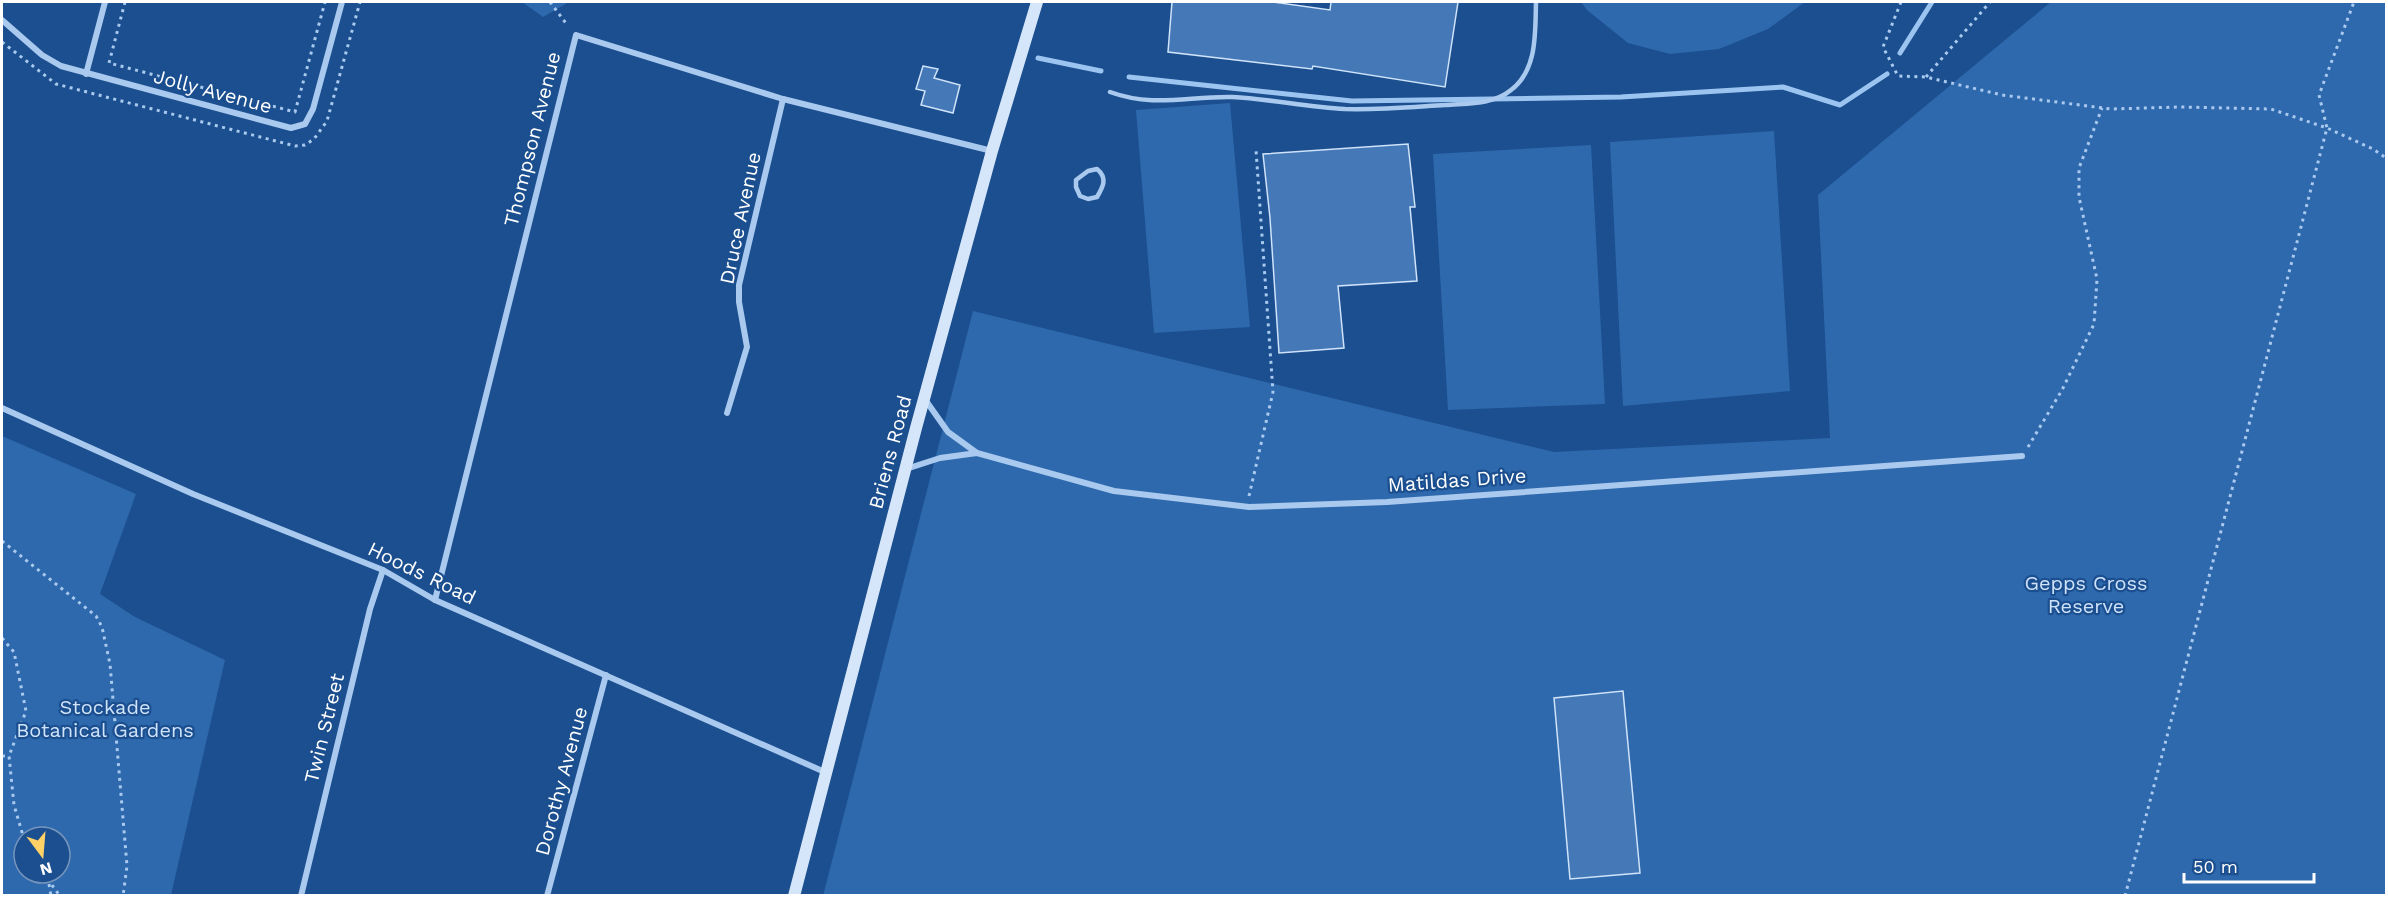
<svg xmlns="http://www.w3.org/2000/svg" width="2388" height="897" font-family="'Work Sans',sans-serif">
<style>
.green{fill:#2e69ad;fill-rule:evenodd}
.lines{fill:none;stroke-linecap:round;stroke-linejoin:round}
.stream{stroke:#9cc4f0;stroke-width:5}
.building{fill:#4478b7;stroke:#cfe3fa;stroke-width:1.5}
.path{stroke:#a9c9ee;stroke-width:3;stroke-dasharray:3 4.5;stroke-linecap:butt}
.lane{stroke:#a9c9ee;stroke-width:4.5}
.street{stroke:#a9c9ee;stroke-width:6}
.secondary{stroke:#d6e6fa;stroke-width:12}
.labels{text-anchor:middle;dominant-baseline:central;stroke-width:4.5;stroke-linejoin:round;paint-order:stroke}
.street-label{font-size:20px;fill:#fff;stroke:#1b4f8f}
.park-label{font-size:20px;fill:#cfe3fa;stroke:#1b4f8f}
</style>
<rect width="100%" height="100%" fill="#1b4f8f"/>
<g class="green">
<polygon points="522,2 569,2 543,17"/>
<polygon points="1581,2 1805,2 1768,29 1719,49 1670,54 1628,43 1587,10"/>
<polygon points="2051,2 2386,2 2386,895 823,896 973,311 1554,452 1830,438 1818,195"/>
<polygon points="1230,103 1250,327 1154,333 1136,110"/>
<polygon points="1774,131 1790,391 1623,406 1610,142"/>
<polygon points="1591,145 1605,404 1448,410 1433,154"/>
<path d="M 2,436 L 136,494 L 100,594 L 135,617 L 225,660 L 171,895 L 2,895 ZM 24,837 L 60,837 L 60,873 L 24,873 Z"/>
</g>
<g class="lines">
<g class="stream">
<polyline points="1900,53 1932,2"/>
<polyline points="1038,58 1101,71"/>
<polyline points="1129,77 1352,101 1621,97 1783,87 1840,105 1887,74"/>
</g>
</g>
<g class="building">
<polygon points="1172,2 1273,2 1330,10 1331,2 1458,2 1445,87 1313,66 1312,69 1168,52"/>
<polygon points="923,66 938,69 934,78 960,85 953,113 921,105 925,91 916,89"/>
<polygon points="1408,144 1415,207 1410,207 1417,281 1338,286 1344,348 1279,353 1270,218 1263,154"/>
<polygon points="1623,691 1640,873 1570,879 1554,698"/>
</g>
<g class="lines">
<g class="path">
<polyline points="125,2 109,63 295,112 325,2"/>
<polyline points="550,2 568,26"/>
<polyline points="1901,2 1883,47 1898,76 1926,77 2002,95 2111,109 2180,107 2271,109 2327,128 2373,149 2386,158"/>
<polyline points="2,42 56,84 295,146 305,145 314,139 327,121 360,2"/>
<polyline points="1926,77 1990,2"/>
<polyline points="2028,447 2062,390 2094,324 2097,279 2079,197 2079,168 2102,108"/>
<polyline points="1249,496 1273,392 1256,150"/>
<polyline points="2,541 96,616 102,627 110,664 127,866 123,896"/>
<polyline points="2,638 14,652 26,711 9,756"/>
<polyline points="2,756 9,756 14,805 24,839"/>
<polyline points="43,873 60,896"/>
<polyline points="49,884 51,896"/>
<polyline points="2125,896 2327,128 2319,95 2354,2"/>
</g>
<g class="lane">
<path d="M 1110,92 C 1154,108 1188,96 1232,97 C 1270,99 1307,107 1345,109 C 1379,110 1412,107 1445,105 C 1467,103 1493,105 1511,90 C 1538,70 1535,31 1536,2"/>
<path d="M 1097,169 C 1108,178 1103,187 1097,197 L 1088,199 L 1080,196 L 1076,187 L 1076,180 L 1088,171 Z"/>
</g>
<g class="street">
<polyline points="2,20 42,55 61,66 291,128 305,124 313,109 342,2"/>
<polyline points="86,74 105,2"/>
<polyline points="924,398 948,432 977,453 1114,491 1249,507 1387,502 2022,456"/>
<polyline points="2,408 193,494 383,570 435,600 827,773"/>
<polyline points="727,413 747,347 739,302 739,285 783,99"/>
<polyline points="906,469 940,458 977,453"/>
<polyline points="435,600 576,35 783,99 992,151"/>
<polyline points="301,896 370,609 383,570"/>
<polyline points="547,896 606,675"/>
</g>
<polyline class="secondary" points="794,896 916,428 992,151 1037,2"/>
</g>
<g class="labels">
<g class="street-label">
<text transform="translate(213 91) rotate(15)">Jolly Avenue</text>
<text transform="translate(532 139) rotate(-76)">Thompson Avenue</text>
<text transform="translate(740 218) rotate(-78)">Druce Avenue</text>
<text transform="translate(890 452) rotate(-75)">Briens Road</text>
<text transform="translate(1457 480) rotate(-4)">Matildas Drive</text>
<text transform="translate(422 573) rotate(26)">Hoods Road</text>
<text transform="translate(324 728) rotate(-76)">Twin Street</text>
<text transform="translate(561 781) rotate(-75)">Dorothy Avenue</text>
</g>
<g class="park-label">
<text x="2086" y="583">Gepps Cross<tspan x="2086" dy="23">Reserve</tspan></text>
<text x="105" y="707">Stockade<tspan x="105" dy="23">Botanical Gardens</tspan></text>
</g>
</g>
<rect width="2388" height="897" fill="none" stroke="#ffffff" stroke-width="6"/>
<g transform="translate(42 855) rotate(164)"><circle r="28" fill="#1b4f8f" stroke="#7695bc" stroke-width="1.5"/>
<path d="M0-4.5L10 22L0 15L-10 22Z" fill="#ffd166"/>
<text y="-9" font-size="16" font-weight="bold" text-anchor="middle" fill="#ffffff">N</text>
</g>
<path d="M2184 873v9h130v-9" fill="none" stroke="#ffffff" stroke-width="3"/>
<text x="2193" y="873" font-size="18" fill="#ffffff" stroke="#1b4f8f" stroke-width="4.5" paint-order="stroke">50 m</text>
</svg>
